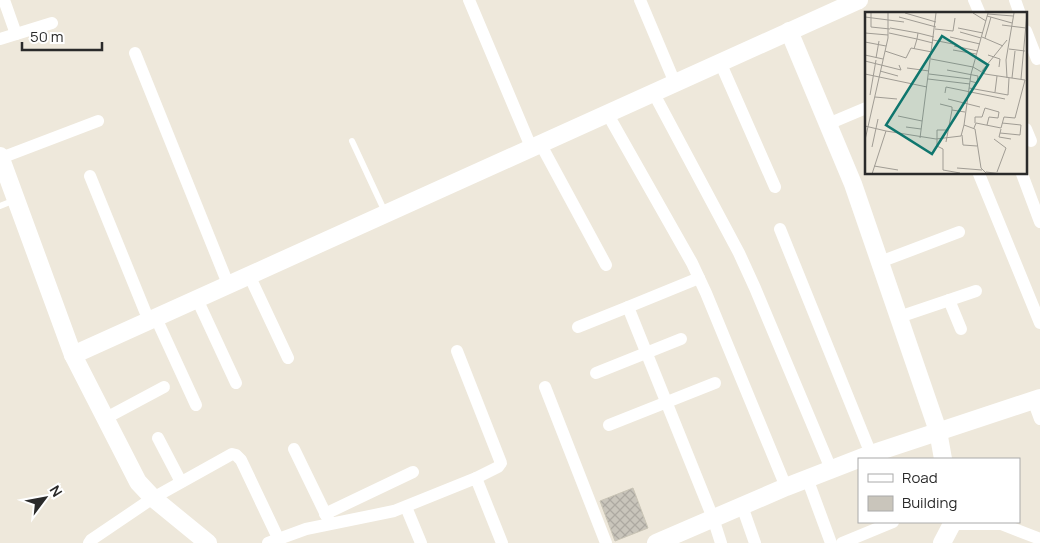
<svg xmlns="http://www.w3.org/2000/svg" width="1040" height="543" font-family="Manrope,sans-serif">
<style>
.building{fill:url(#building-cross-hatch);stroke:#c9c4b5}
.lines{fill:none;stroke-linecap:round;stroke-linejoin:round}
.lane{stroke:#fff;stroke-width:6}
.street{stroke:#fff;stroke-width:12}
.secondary{stroke:#fff;stroke-width:18}
.inset-road{fill:none;stroke:#a09c94;stroke-width:1}
.view{fill:#0f766e;fill-opacity:0.15;stroke:#0f766e;stroke-width:2.5}
.inset-edge{fill:none;stroke:#2a2a2a;stroke-width:2.5}
</style>
<defs>
<pattern id="building-cross-hatch" width="8" height="8" patternUnits="userSpaceOnUse" patternTransform="scale(1.25)"><rect width="8" height="8" fill="#c9c5bb"/><path d="M0 0l8 8M0 8l8-8" fill="none" stroke="#ada9a1"/></pattern>
</defs>
<rect width="100%" height="100%" fill="#eee8db"/>
<polygon class="building" points="633,488 648,528 615,541 600,501"/>
<g class="lines">
<g class="lane">
<polyline points="352,141 385,212"/>
<polyline points="0,206 15,200"/>
</g>
<g class="street">
<polyline points="4,0 16,34"/>
<polyline points="469,0 531,147"/>
<polyline points="640,0 675,83"/>
<polyline points="974,0 980,14"/>
<polyline points="1015,0 1020,14"/>
<polyline points="1026,31 1037,59"/>
<polyline points="0,39 52,23"/>
<polyline points="135,53 228,284"/>
<polyline points="720,62 775,187"/>
<polyline points="653,92 739,253 755,288 831,469"/>
<polyline points="607,113 692,263 706,293 786,487"/>
<polyline points="828,124 866,108"/>
<polyline points="1026,129 1031,141"/>
<polyline points="540,143 606,265"/>
<polyline points="1,158 98,121"/>
<polyline points="979,174 1040,323"/>
<polyline points="1022,174 1040,222"/>
<polyline points="90,176 149,321"/>
<polyline points="780,229 873,459"/>
<polyline points="880,262 959,232"/>
<polyline points="249,275 288,358"/>
<polyline points="197,299 236,383"/>
<polyline points="949,300 961,329"/>
<polyline points="628,307 699,278"/>
<polyline points="899,317 976,291"/>
<polyline points="156,318 196,405"/>
<polyline points="578,327 628,307 713,518 721,543"/>
<polyline points="457,351 501,463 498,467 476,478"/>
<polyline points="596,373 681,339"/>
<polyline points="545,387 606,543"/>
<polyline points="1033,400 1040,419"/>
<polyline points="106,418 164,387"/>
<polyline points="609,425 715,383"/>
<polyline points="158,438 181,482"/>
<polyline points="294,449 329,521"/>
<polyline points="807,478 831,543"/>
<polyline points="742,506 755,543"/>
<polyline points="406,507 421,543"/>
<polyline points="325,514 413,472"/>
<polyline points="953,524 1001,524 1040,539"/>
<polyline points="89,543 91,540 153,498 232,454 236,455 241,460 278,538"/>
<polyline points="268,543 306,529 394,511 476,478 502,543"/>
<polyline points="842,543 893,522"/>
</g>
<g class="secondary">
<polyline points="789,31 853,184 938,431 943,459"/>
<polyline points="0,156 73,355 138,482 153,498 208,543"/>
<polyline points="73,355 859,0"/>
<polyline points="656,543 786,487 871,454 1040,398"/>
<polyline points="942,543 953,522"/>
</g>
</g>
<g transform="translate(865 12)">
<rect width="162" height="162" fill="#eee8db"/>
<path class="inset-road" d="M 6,1 L 6,15 L 25,17M 40,1 L 71,10M 108,1 L 121,9M 123,2 L 148,4M 122,4 L 147,11M 0,5 L 39,10M 34,5 L 71,15M 137,13 L 161,16M 25,16 L 53,21M 93,16 L 118,21M 70,17 L 88,19 L 90,6M 95,20 L 116,26M 0,21 L 23,23M 24,21 L 52,27 L 49,37M 85,25 L 115,32M 117,25 L 138,34M 120,26 L 126,5M 68,28 L 88,32M 0,30 L 21,34M 68,31 L 52,27 L 53,21 L 69,25M 89,34 L 113,39M 144,37 L 160,39M 88,38 L 111,42M 20,39 L 41,46 L 46,36 L 67,40M 0,43 L 18,47M 123,43 L 135,47 L 134,55M 11,46 L 14,29M 66,47 L 108,55 L 120,62 L 160,68 L 150,106 L 139,105 L 136,116 L 111,111 L 109,116M 0,49 L 36,58 L 34,53M 42,56 L 64,59M 82,58 L 113,64 L 112,71 L 105,69M 15,59 L 33,64M 117,59 L 142,28M 0,62 L 62,75M 64,62 L 105,67M 142,66 L 141,48 L 149,1M 147,66 L 150,39M 63,67 L 105,72M 156,67 L 162,1M 104,76 L 143,83 L 144,66M 130,80 L 132,64M 80,81 L 81,75 L 140,87M 5,83 L 11,48M 10,85 L 32,87M 83,87 L 115,95M 75,92 L 87,95 L 87,98M 33,104 L 57,109M 110,111 L 110,105 L 117,105 L 120,96 L 134,100 L 133,106 L 124,105 L 122,113M 0,114 L 21,119M 41,115 L 56,117M 136,117 L 135,121 L 155,123 L 156,113 L 137,111M 82,118 L 72,118 L 72,134 L 78,137 L 78,158 L 95,161M 135,121 L 134,125 L 146,127M 97,123 L 98,133 L 112,134M 55,126 L 71,1M 129,127 L 141,136 L 132,160M 0,128 L 23,26 L 23,1M 81,130 L 87,98 L 100,100M 7,135 L 13,107M 9,154 L 33,158M 92,156 L 117,158M 121,160 L 138,162M 7,162 L 21,119 L 71,127 L 96,124 L 99,113M 122,162 L 116,156 L 110,117 L 99,113 L 106,62 L 123,1"/>
<path class="view" d="M 77,24 L 123,53 L 67,142 L 21,113 Z"/>
<rect width="162" height="162" class="inset-edge"/>
</g>
<rect x="858" y="458" width="162" height="65" fill="#ffffff" stroke="#aaaaaa"/>
<rect x="868" y="474" width="25" height="8" fill="#ffffff" stroke="#aaaaaa"/>
<text x="902" y="483" font-size="15" fill="#2a2a2a">Road</text>
<rect x="868" y="496" width="25" height="15" fill="#c9c5bb" stroke="#aaaaaa"/>
<text x="902" y="508" font-size="15" fill="#2a2a2a">Building</text>
<g transform="translate(45 498) rotate(58)" stroke="#ffffff" stroke-width="4" paint-order="stroke">
<path d="M0-4L9 19L0 12L-9 19Z" fill="#2a2a2a"/>
<text y="-8" font-size="14" font-weight="bold" text-anchor="middle" fill="#2a2a2a">N</text>
</g>
<path d="M22 42v8h80v-8" fill="none" stroke="#2a2a2a" stroke-width="2.5"/>
<text x="30" y="42" font-size="15" fill="#2a2a2a" stroke="#ffffff" stroke-width="4" paint-order="stroke">50 m</text>
</svg>
